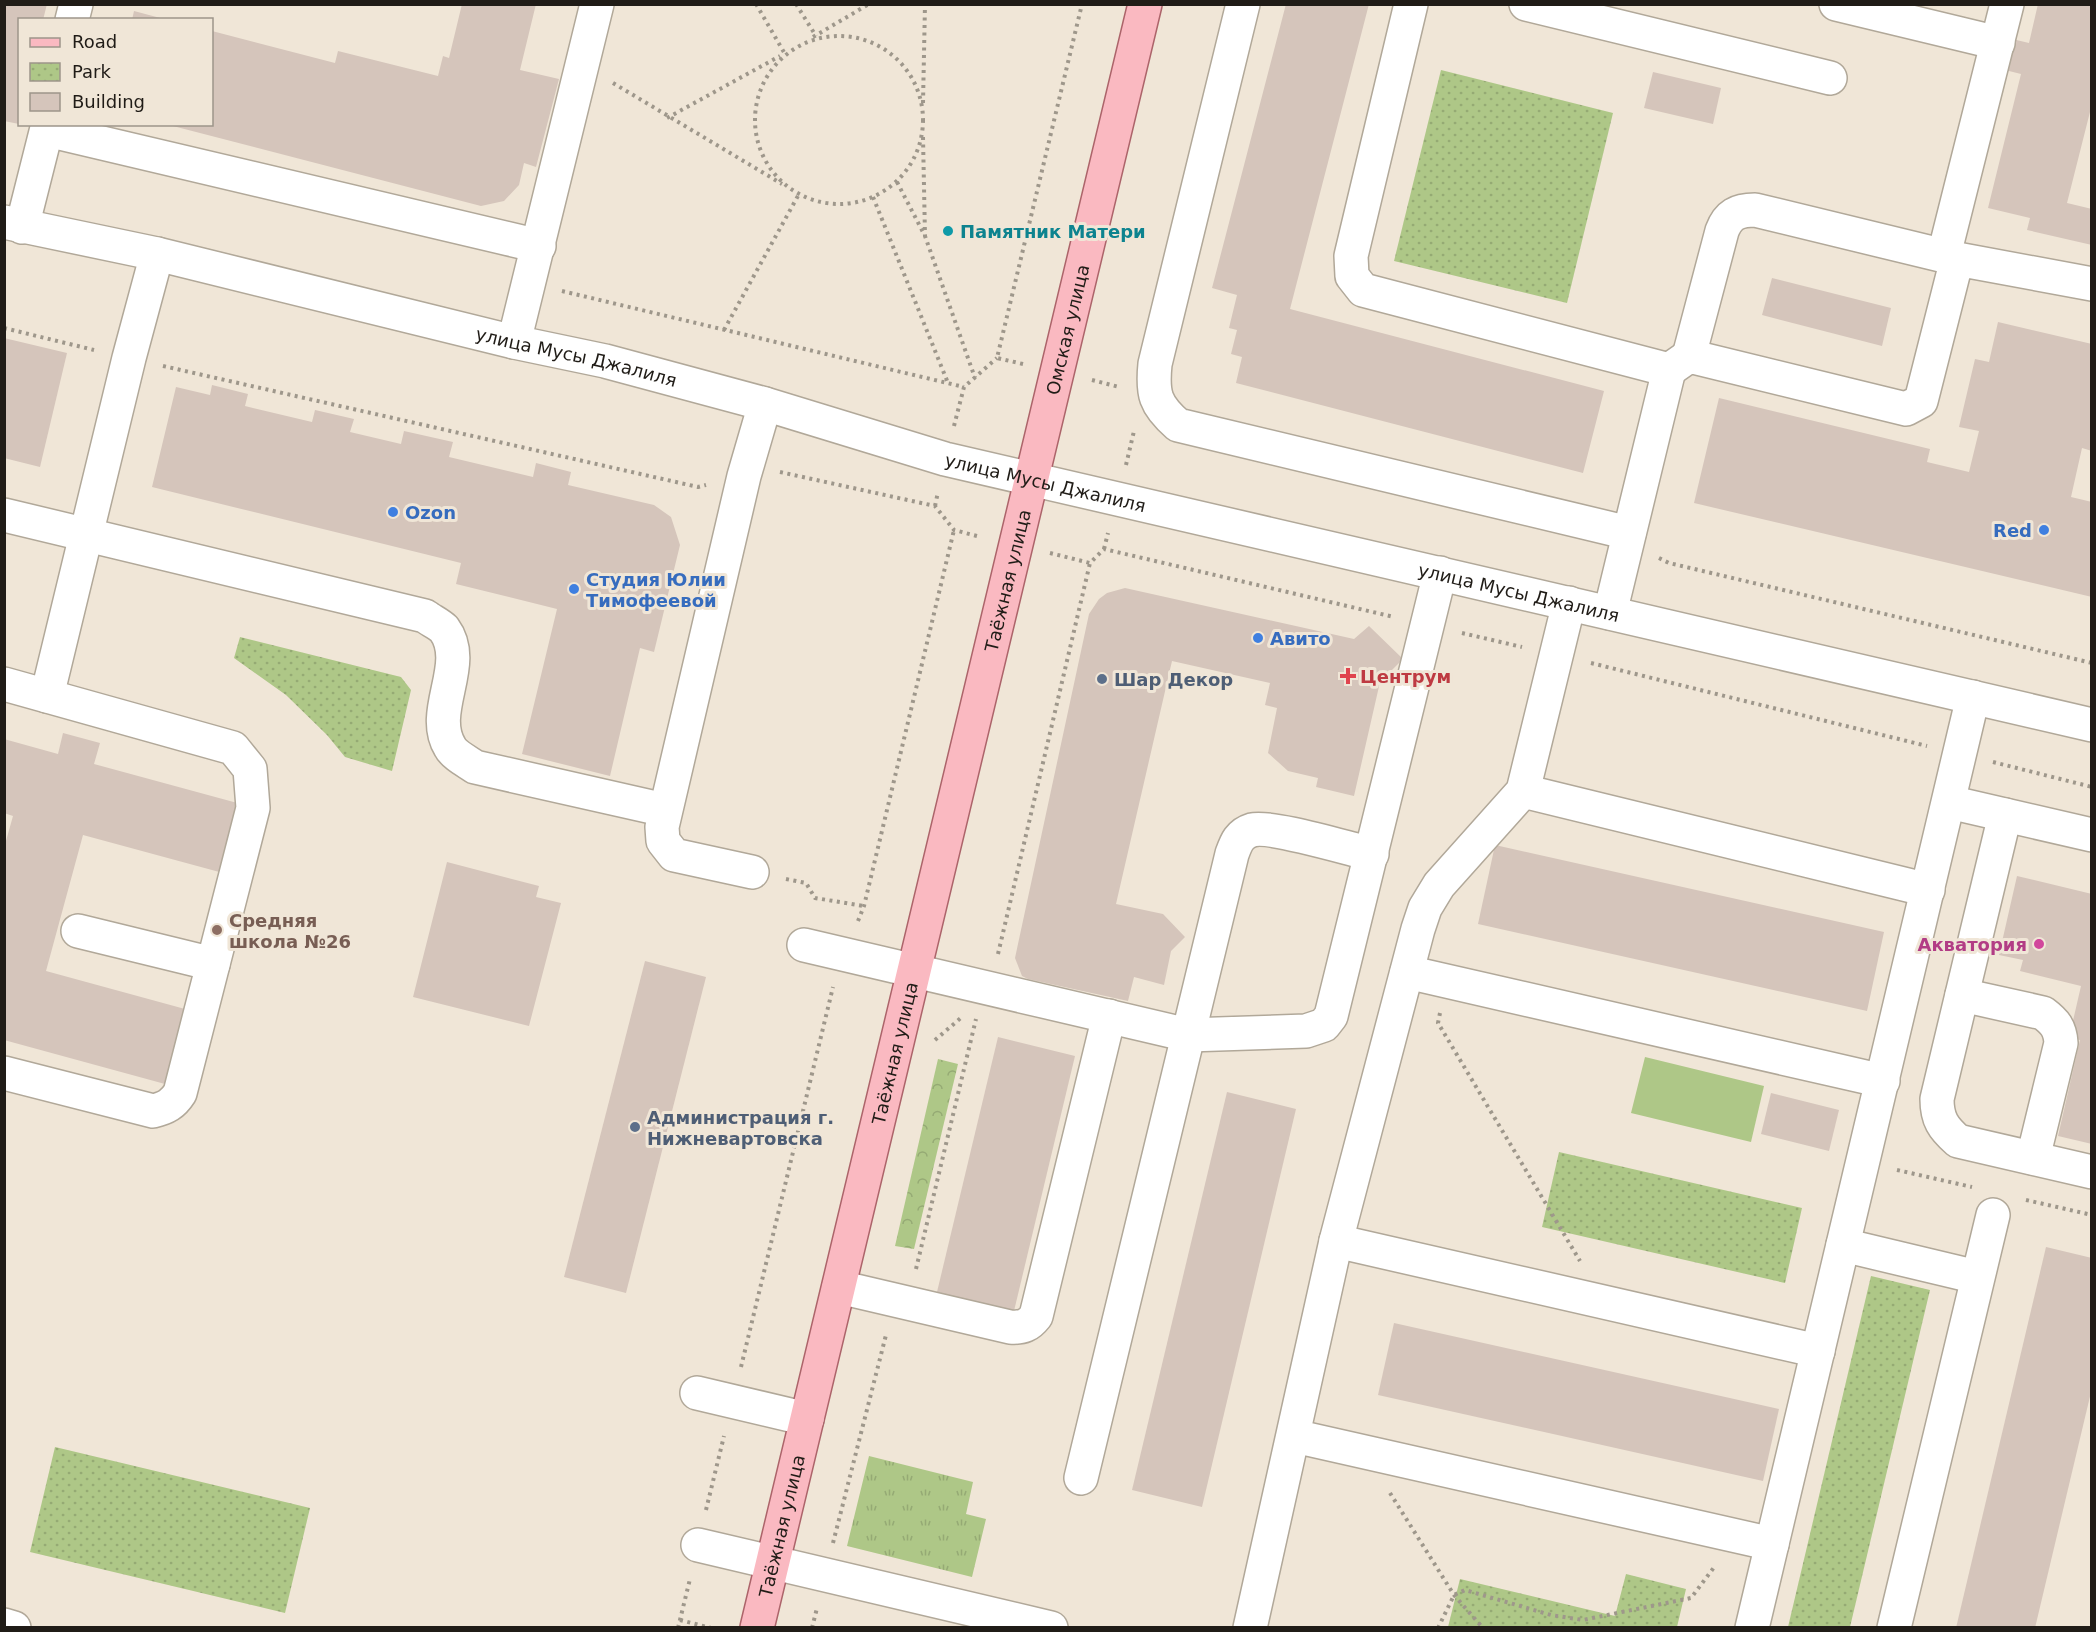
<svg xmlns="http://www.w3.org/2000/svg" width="2096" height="1632" font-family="'DejaVu Sans',sans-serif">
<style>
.grass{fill:url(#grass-tufts)}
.forest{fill:url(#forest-crowns)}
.park{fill:url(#park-dots)}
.pitch{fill:#aec787}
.building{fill:#d5c5bb}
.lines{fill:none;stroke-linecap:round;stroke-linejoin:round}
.minor-casing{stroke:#b1a899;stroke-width:36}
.major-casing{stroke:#ac646a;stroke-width:36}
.path{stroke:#9e978b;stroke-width:4;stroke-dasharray:3 4.5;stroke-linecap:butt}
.minor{stroke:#fff;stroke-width:33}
.major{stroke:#fab9c1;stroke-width:33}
.culture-dot{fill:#0f9aa8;stroke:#f0e6d7;stroke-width:2}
.shop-dot{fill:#3f7fe0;stroke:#f0e6d7;stroke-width:2}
.health-dot{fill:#e0444e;stroke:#f0e6d7;stroke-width:2}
.service-dot{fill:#5c6f8a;stroke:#f0e6d7;stroke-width:2}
.education-dot{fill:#8d6e63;stroke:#f0e6d7;stroke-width:2}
.hotel-dot{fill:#d1479c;stroke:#f0e6d7;stroke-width:2}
.labels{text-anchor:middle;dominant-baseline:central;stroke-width:6;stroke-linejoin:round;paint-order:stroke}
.culture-label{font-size:18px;font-weight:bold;fill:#0d838f;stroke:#f0e6d7;text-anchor:start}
.street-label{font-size:18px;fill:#201c17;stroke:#f0e6d7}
.shop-label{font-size:18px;font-weight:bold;fill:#366cbe;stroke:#f0e6d7;text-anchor:start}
.health-label{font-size:18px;font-weight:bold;fill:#be3a42;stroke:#f0e6d7;text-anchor:start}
.service-label{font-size:18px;font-weight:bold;fill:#4e5e75;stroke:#f0e6d7;text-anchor:start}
.education-label{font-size:18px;font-weight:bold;fill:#785e54;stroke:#f0e6d7;text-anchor:start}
.hotel-label{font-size:18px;font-weight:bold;fill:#b23c85;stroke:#f0e6d7;text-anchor:end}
</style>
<defs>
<pattern id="grass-tufts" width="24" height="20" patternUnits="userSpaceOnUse" patternTransform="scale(1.5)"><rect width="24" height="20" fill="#aec787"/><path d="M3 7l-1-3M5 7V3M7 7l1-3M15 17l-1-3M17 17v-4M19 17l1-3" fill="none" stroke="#95aa74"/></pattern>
<pattern id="forest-crowns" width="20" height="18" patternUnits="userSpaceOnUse" patternTransform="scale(1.5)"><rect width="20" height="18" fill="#aec787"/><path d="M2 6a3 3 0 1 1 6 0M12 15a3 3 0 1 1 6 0" fill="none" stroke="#95aa74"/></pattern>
<pattern id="park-dots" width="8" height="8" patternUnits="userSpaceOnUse" patternTransform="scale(1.5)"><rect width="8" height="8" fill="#aec787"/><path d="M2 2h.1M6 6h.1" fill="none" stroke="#95aa74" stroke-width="1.8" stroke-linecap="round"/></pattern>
</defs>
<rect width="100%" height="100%" fill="#f0e6d7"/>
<polygon class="grass" points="869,1456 973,1482 966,1514 986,1519 972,1577 847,1546"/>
<polygon class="forest" points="938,1059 958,1064 914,1249 895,1246"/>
<g class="park">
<polygon points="1441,70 1613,113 1567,303 1394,261"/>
<polygon points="240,637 401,677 411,690 392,771 345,757 327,735 286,695 234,658"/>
<polygon points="1559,1152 1802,1208 1785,1283 1542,1227"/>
<polygon points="1871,1276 1930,1290 1850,1627 1788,1627"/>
<polygon points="55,1447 310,1508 285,1613 30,1552"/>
<polygon points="1626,1574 1686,1589 1677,1627 1448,1627 1460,1579 1615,1616"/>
</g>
<polygon class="pitch" points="1645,1057 1764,1086 1751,1142 1631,1113"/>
<g class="building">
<polygon points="4,4 47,4 43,20 20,20 19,124 4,121"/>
<polygon points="462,4 536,4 520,70 559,79 536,167 524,163 519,185 504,201 481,206 169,125 212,124 212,31 335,63 338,51 438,76 443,56 449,58"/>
<polygon points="1286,4 1369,4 1290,309 1604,391 1583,473 1236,383 1242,357 1231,354 1237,330 1229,328 1237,295 1212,288"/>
<polygon points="2038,4 2092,4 2092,104 2067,203 2092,209 2092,245 2027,230 2030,218 1988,208 2021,74 2001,69 2008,38 2029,43"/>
<polygon points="134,11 164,19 164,20 132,20"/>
<polygon points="1653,72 1721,88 1713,124 1644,108"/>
<polygon points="1772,278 1891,308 1882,346 1762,315"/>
<polygon points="1998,322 2092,344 2092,451 2082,448 2071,497 2092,502 2092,597 1694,503 1719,398 1930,449 1927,462 1969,472 1979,431 1959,427 1975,359 1989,362"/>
<polygon points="4,338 67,353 40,467 4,458"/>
<polygon points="212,385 248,394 245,406 312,422 315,410 354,419 350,432 401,444 404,431 453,442 449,457 533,477 536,463 571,472 568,485 654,505 671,517 680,545 654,652 640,648 610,776 522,754 557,609 456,584 461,563 152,487 176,387 210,395"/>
<polygon points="1125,588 1354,639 1369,626 1403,659 1380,682 1354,796 1316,787 1318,778 1288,771 1268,753 1277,708 1265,705 1270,683 1172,661 1116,904 1163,914 1185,937 1171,951 1164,985 1134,977 1128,1001 1028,979 1022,976 1015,958 1089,614 1099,599 1107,593"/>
<polygon points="63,733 100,743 94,764 241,804 223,873 83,835 46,971 185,1009 165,1084 4,1040 4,848 13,816 4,813 4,739 58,754"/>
<polygon points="1495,845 1884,932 1867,1011 1478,924"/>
<polygon points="447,862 539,886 536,897 561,903 529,1026 413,997"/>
<polygon points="2017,876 2092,894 2092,1144 2058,1136 2080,1040 2069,1038 2081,986 2020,971 2023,960 1999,955"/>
<polygon points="645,961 706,977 626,1293 564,1277"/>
<polygon points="998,1037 1075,1056 1014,1311 937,1292"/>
<polygon points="1227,1092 1296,1109 1202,1507 1132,1490"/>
<polygon points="1771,1093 1839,1110 1829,1151 1761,1134"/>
<polygon points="2046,1247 2092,1258 2092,1388 2035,1628 1956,1628"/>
<polygon points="1394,1323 1779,1409 1763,1481 1378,1395"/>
</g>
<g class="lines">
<g class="minor-casing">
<g id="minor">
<path d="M 1243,4 L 1155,364 C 1152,394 1155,405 1178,425 L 1629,533"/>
<polyline points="1411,4 1351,256 1352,276 1363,290 1669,370 1610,613"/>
<polyline points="1526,4 1830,78"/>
<polyline points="1836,4 1998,43"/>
<polyline points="72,20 76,4"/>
<polyline points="47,130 539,246"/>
<path id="s1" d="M 4,222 L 157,254 L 514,342 L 605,361 L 765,404 L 945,459 L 2092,725"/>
<polyline points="22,227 48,124"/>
<polyline points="1944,255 2007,4"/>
<polyline points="514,342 597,4"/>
<path d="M 1689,356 L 1722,231 C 1728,215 1737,210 1755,210 L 1957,259"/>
<polyline points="1669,370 1689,356 1906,409 1921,401 1957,259 2092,284"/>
<path d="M 4,515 L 425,616 C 430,620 439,624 444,629 C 470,664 428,711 450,747 C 454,755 468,762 475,767 L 665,810"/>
<path d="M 4,684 L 233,748 L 250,769 L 253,808 L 180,1093 C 173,1104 166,1108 153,1111 L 4,1073"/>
<polyline points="47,696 129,358 157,254"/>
<polyline points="1523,791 1928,890"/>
<polyline points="1949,802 2092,835"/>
<path d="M 2005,815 L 1937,1099 C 1937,1119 1943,1128 1958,1141 L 2092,1172"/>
<polyline points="752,872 674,855 663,841 662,827 744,476 765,404"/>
<polyline points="78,931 213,964"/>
<polyline points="804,945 1188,1035 1306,1031 1324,1025 1331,1016 1440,573"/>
<polyline points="1407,972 1883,1081"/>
<path d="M 1962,995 L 2043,1013 C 2055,1022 2060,1028 2061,1043 L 2033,1158"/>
<polyline points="1336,1241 1818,1351"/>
<polyline points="1843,1245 1977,1277"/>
<path d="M 839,1287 L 1010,1327 C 1023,1328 1029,1325 1036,1316 L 1109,1016"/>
<polyline points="697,1393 807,1419"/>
<polyline points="1294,1436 1772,1544"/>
<path d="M 1081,1478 L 1232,854 C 1236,843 1239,834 1252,830 C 1271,825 1349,849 1372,854"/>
<polyline points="698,1545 1051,1628"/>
<polyline points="4,1625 14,1628"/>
<polyline points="1250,1628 1336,1241 1418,929 1425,908 1439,885 1523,791 1569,603"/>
<polyline points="1752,1628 1973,697"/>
<polyline points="1894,1628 1993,1215"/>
</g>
</g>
<g class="major-casing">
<g id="major">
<path id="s2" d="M 757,1628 L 1145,4"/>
</g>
</g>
<g class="path">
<polyline points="756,4 785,54"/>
<polyline points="796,4 816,36"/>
<circle cx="839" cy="120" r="84"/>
<polyline points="813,37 869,4"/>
<polyline points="613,83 782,184"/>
<polyline points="923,103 925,4"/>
<polyline points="667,118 780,56"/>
<polyline points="923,137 925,236"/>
<polyline points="897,182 925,236 975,378"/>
<polyline points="873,197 948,383"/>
<polyline points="562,291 964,387"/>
<polyline points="4,328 94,350"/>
<polyline points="724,330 799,194"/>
<polyline points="1023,364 997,358 1082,4"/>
<polyline points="163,366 698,487 706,485"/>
<polyline points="1092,380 1119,387"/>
<polyline points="954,426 964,387 997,358"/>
<polyline points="1126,465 1134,431"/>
<polyline points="780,472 935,506 954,530 981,537"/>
<polyline points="935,506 938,492"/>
<polyline points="1104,549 1108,533"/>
<polyline points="1050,553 1090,563 1104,549 1394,617"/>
<polyline points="1659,558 1669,563 2092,663"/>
<polyline points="1462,633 1522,647"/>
<polyline points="1591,663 1927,746"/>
<polyline points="1993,762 2092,787"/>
<polyline points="786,879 806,883 815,898 864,906"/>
<polyline points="858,921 864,906 954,530"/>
<polyline points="998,954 1090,563"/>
<polyline points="1440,1013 1438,1023 1580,1261"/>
<polyline points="935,1040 962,1017"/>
<polyline points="1897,1170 1972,1187"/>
<polyline points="2026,1200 2092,1215"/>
<polyline points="916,1269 976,1019"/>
<polyline points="741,1367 833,987"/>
<polyline points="1390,1493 1454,1595 1483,1628"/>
<polyline points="706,1510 724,1436"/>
<polyline points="833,1543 886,1335"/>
<polyline points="680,1620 711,1628"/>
<polyline points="678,1628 690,1579"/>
<polyline points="812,1628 817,1608"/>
<polyline points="1438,1628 1454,1595 1465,1590 1551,1615 1583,1620 1691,1598 1715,1566"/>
</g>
<use href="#minor" class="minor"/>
<use href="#major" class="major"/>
</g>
<circle class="culture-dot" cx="948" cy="231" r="6"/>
<g class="shop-dot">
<circle cx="393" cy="512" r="6"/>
<circle cx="2044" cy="530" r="6"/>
<circle cx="574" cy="589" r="6"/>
<circle cx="1258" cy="638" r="6"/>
</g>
<path class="health-dot" d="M1345 667h6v6h6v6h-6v6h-6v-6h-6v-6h6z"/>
<g class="service-dot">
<circle cx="1102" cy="679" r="6"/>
<circle cx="635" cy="1127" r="6"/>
</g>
<circle class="education-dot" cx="217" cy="930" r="6"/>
<circle class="hotel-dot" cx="2039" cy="944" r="6"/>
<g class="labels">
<g class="culture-label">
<text x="960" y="231">Памятник Матери</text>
</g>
<g class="street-label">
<text stroke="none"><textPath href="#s2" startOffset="1335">Омская улица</textPath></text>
<text stroke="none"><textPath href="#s1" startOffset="588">улица Мусы Джалиля</textPath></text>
<text stroke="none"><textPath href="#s1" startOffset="1074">улица Мусы Джалиля</textPath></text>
<text stroke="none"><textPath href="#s2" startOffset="1077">Таёжная улица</textPath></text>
<text stroke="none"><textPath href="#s1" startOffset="1560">улица Мусы Джалиля</textPath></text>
<text stroke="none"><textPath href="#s2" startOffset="591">Таёжная улица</textPath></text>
<text stroke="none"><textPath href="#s2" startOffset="105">Таёжная улица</textPath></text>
</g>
<g class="shop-label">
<text x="405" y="512">Ozon</text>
<text x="2032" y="530" text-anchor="end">Red</text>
<text x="586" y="579">Студия Юлии<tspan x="586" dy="21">Тимофеевой</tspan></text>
<text x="1270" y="638">Авито</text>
</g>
<g class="health-label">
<text x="1360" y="676">Центрум</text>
</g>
<g class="service-label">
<text x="1114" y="679">Шар Декор</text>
<text x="647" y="1117">Администрация г.<tspan x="647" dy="21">Нижневартовска</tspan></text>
</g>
<g class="education-label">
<text x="229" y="920">Средняя<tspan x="229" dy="21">школа №26</tspan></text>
</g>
<g class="hotel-label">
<text x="2027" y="944">Акватория</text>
</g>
</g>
<rect width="2096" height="1632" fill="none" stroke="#201c17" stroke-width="12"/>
<rect x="18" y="18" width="195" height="108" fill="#f0e6d7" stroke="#9d958a" stroke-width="1.5"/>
<rect x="30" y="38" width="30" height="9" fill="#fab9c1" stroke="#9d958a" stroke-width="1.5"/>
<text x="72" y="48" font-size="18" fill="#201c17">Road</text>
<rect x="30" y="63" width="30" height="18" fill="url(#park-dots)" stroke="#9d958a" stroke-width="1.5"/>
<text x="72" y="78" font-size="18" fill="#201c17">Park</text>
<rect x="30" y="93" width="30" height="18" fill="#d5c5bb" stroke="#9d958a" stroke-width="1.5"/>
<text x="72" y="108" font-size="18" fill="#201c17">Building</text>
</svg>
